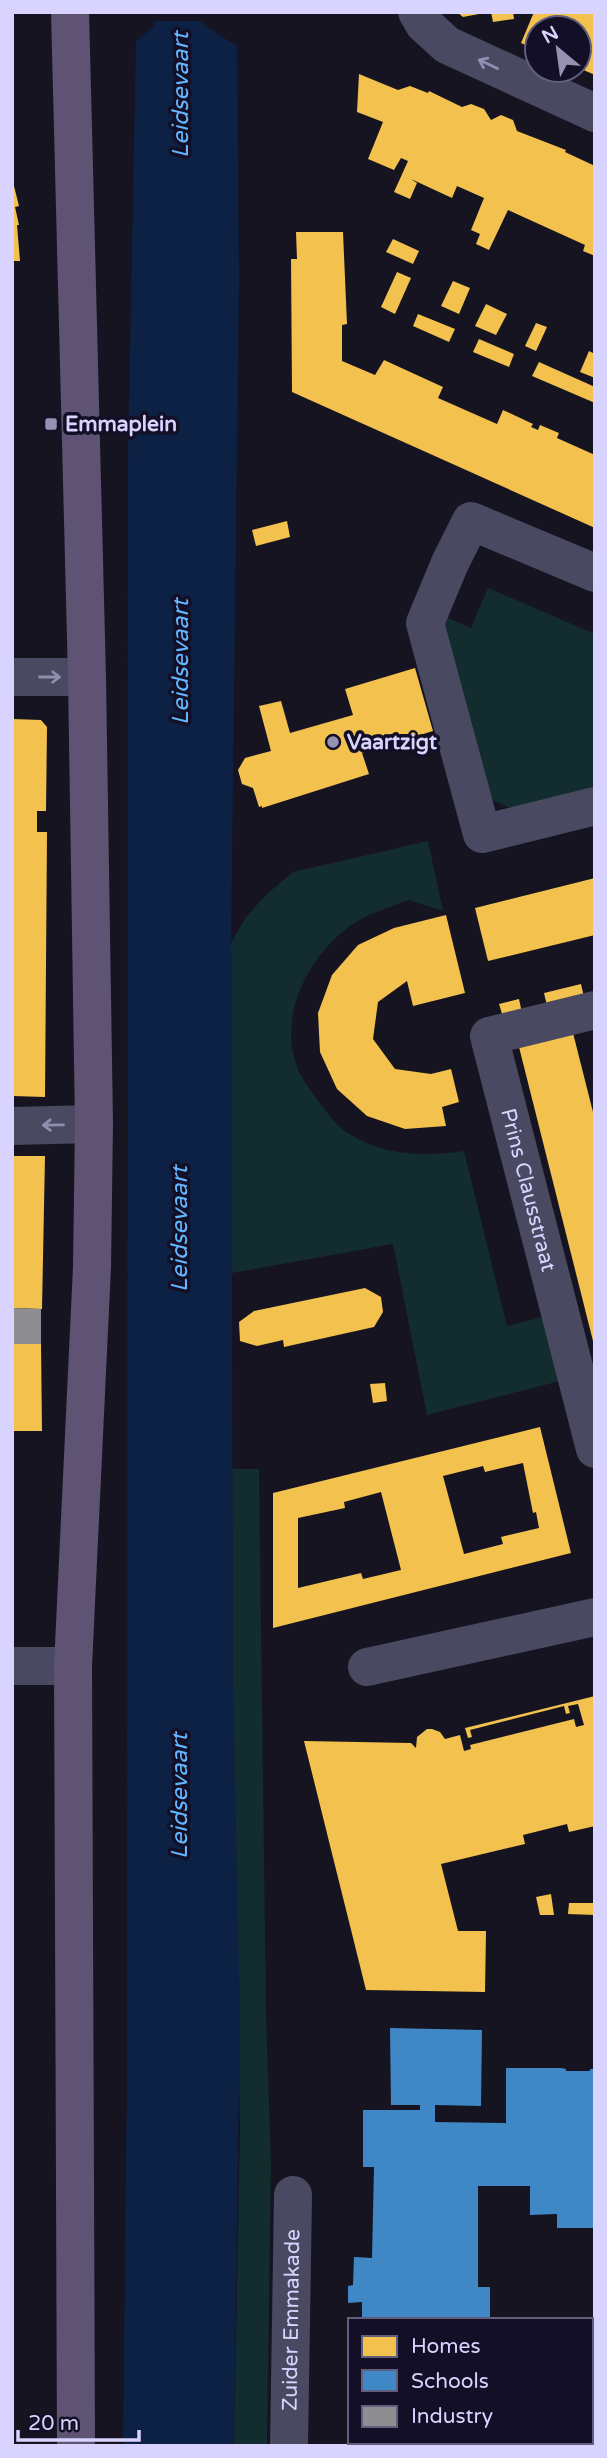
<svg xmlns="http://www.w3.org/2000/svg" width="607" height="2458" font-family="'Varela Round',sans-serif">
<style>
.green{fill:#132c2d}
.water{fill:#0d2144}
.pier{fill:#161421}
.homes{fill:#f2c14e;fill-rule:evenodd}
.schools{fill:#3f88c5}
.industry{fill:#8d8d92}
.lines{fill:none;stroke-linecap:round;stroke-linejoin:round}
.minor{stroke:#4a4962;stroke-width:38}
.major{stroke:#5e5373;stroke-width:38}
.oneway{stroke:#928eb0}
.poi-dot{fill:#9591b1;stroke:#130f26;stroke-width:2.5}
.labels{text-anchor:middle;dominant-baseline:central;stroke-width:7;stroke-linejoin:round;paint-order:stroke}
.poi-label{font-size:21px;font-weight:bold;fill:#d9d4ff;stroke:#130f26;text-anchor:start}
.street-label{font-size:21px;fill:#d9d4ff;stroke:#130f26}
.water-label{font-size:23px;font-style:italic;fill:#62b6ff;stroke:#130f26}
</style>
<rect width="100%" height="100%" fill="#161421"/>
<g class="green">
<polygon points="488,588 595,634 595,793 519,812 494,801 480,786 439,633 444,616 471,628"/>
<path d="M 428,841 L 443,911 L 409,900 C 390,907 367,914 350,926 C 308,957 278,1015 297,1067 C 301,1078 310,1089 317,1099 C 325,1110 334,1123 345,1131 C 381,1156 424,1157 464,1151 L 507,1326 L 559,1313 L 576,1377 L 427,1415 L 393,1244 L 232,1273 L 231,943 L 246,917 L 267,894 L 293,872 Z"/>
<polygon points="232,1469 259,1469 266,2013 271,2163 267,2446 234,2446 240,2126 233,1690"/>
</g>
<polygon class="water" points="155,12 204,12 204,25 237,46 239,279 231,943 233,1690 240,2014 234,2446 123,2446 127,2079 128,458 136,42 155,25"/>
<polygon class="pier" points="152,12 208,12 207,21 152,21"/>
<g class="homes">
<polygon points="457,12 479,12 479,14 463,17"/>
<polygon points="491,12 513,12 514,19 493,22"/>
<polygon points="534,12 595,12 595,75 579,68 579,28 537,28 537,50 521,43"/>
<polygon points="359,74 398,90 410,86 428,93 429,91 462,107 471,104 484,109 491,120 501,115 513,120 517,131 566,150 565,152 595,166 595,256 583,251 585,245 508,210 489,250 476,244 480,234 471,230 484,198 457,186 452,198 411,179 417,183 410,199 394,192 408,161 401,158 394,170 368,159 383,122 357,112"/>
<polygon points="12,178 19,206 15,207 19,225 17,225 20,261 12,261"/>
<polygon points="296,232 343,232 347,324 342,325 342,361 375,375 384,360 443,387 438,398 497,424 503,410 533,424 531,427 538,430 540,425 559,433 557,438 595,455 595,528 292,392 291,259 297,259"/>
<polygon points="393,239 419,251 413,264 386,252"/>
<polygon points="397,272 411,278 395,314 381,307"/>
<polygon points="453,281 470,288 459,314 441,306"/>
<polygon points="486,304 507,314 496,335 475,326"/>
<polygon points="418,314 455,329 449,342 413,326"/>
<polygon points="536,323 547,327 536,351 525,346"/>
<polygon points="479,339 514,354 509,367 473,352"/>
<polygon points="589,351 595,354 595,378 580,372"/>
<polygon points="539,362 595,387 595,403 532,376"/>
<polygon points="287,521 290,537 256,546 252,530"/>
<polygon points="415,668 433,731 362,753 369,774 262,808 262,806 259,807 253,788 242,784 238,770 245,758 271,751 259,706 281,701 290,733 353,715 345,689"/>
<polygon points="12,719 41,720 47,727 46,811 37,811 37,832 47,832 45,1097 12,1096"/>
<polygon points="595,878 595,935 488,961 475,908"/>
<polygon points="446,915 465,993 413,1006 407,981 378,1002 373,1039 395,1069 431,1074 451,1069 459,1102 442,1107 446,1126 405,1129 367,1116 337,1089 320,1052 318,1013 332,975 358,945 394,928"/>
<polygon points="581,984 584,997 547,1006 544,993"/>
<polygon points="519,999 522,1013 503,1017 499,1004"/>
<polygon points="572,1029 595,1120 594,1345 518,1043"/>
<polygon points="12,1156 45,1156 42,1309 12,1308"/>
<polygon points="365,1288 381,1297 383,1312 374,1327 284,1347 283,1340 257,1346 240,1341 239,1322 254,1311"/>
<polygon points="12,1344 41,1344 42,1431 12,1431"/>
<polygon points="385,1383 387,1401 373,1403 370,1384"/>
<path d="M 540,1427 L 571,1553 L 273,1628 L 273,1493 ZM 523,1463 L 533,1513 L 536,1512 L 539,1528 L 501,1537 L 503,1544 L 464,1554 L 443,1476 L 483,1466 L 485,1472 ZM 381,1492 L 401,1570 L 363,1579 L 361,1573 L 298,1588 L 298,1518 L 345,1508 L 344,1502 Z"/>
<polygon points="595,1696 595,1826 569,1832 567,1824 523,1835 525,1844 441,1864 458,1931 486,1931 485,1992 366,1990 304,1741 411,1743 416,1748 417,1737 427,1729 432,1729 440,1732 445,1739 460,1735 464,1751 471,1749 470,1745 574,1719 576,1727 584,1725 578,1704 568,1706 570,1713 566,1714 564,1706 470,1730 472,1737 468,1738 465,1728"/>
<polygon points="551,1894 554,1915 540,1915 536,1897"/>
<polygon points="569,1903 595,1903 595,1915 568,1914"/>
</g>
<g class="schools">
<polygon points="390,2028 482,2030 481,2106 435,2105 435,2122 506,2123 506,2068 561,2068 566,2069 566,2071 590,2071 590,2069 593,2069 595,2071 595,2228 557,2228 557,2214 530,2215 530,2186 478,2186 478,2287 490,2287 490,2320 362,2320 362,2302 348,2303 348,2286 353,2285 354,2257 372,2258 374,2167 363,2167 363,2110 420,2110 420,2105 391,2105"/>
<rect x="372" y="2442" width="163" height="4"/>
</g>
<polygon class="industry" points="12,1308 41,1309 41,1344 12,1344"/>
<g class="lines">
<g class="minor">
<polyline points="417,12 424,24 447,45 595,113"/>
<polyline points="595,573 471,521 450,563 425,623 482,834 595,806"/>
<polyline points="12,677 87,677"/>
<path id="s1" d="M 595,1010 L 489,1036 L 595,1449"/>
<polyline points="12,1126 94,1124"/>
<polyline points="12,1666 73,1666"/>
<polyline points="367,1667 595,1617"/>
<path id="s2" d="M 289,2446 L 293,2195"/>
</g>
<polyline class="major" points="70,12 87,677 94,1124 92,1267 73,1666 76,2446"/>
</g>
<defs><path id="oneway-shaft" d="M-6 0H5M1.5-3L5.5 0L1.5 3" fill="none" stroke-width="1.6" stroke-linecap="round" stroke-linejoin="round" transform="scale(1.75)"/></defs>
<g class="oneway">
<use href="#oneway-shaft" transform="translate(488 64) rotate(-155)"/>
<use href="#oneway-shaft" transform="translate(50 677)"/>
<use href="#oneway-shaft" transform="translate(53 1125) rotate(179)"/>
</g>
<g class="poi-dot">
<rect x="44" y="417" width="14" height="14" rx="3.5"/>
<circle cx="333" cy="742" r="7"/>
</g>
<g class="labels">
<g class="poi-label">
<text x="65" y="424">Emmaplein</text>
<text x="347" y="742">Vaartzigt</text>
</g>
<g class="street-label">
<text stroke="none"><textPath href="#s1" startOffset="268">Prins Clausstraat</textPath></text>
<text stroke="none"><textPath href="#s2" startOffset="126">Zuider Emmakade</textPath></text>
</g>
<g class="water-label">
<text transform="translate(181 95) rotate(-90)">Leidsevaart</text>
<text transform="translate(181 662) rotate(-90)">Leidsevaart</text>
<text transform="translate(180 1229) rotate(-90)">Leidsevaart</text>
<text transform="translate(180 1796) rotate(-90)">Leidsevaart</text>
</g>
</g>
<rect width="607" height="2458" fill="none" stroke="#d9d4ff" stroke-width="28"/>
<rect x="348" y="2318" width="245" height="126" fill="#130f26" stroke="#625e7d" stroke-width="2"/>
<rect x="362" y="2336" width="35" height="21" fill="#f2c14e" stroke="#625e7d" stroke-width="2"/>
<text x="411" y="2353" font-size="21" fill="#d9d4ff">Homes</text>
<rect x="362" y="2370" width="35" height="21" fill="#3f88c5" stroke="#625e7d" stroke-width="2"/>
<text x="411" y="2388" font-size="21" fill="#d9d4ff">Schools</text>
<rect x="362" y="2406" width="35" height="21" fill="#8d8d92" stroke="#625e7d" stroke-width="2"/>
<text x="411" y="2423" font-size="21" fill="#d9d4ff">Industry</text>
<g transform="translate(558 49) rotate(331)"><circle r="33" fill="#130f26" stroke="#625e7d" stroke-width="2"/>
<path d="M0-5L12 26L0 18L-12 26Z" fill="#9591b1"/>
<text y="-10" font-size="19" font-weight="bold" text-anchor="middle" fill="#d9d4ff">N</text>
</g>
<path d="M18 2430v10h121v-10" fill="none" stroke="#d9d4ff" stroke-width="3.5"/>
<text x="28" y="2430" font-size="21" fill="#d9d4ff" stroke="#130f26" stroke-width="5" paint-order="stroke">20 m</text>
</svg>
